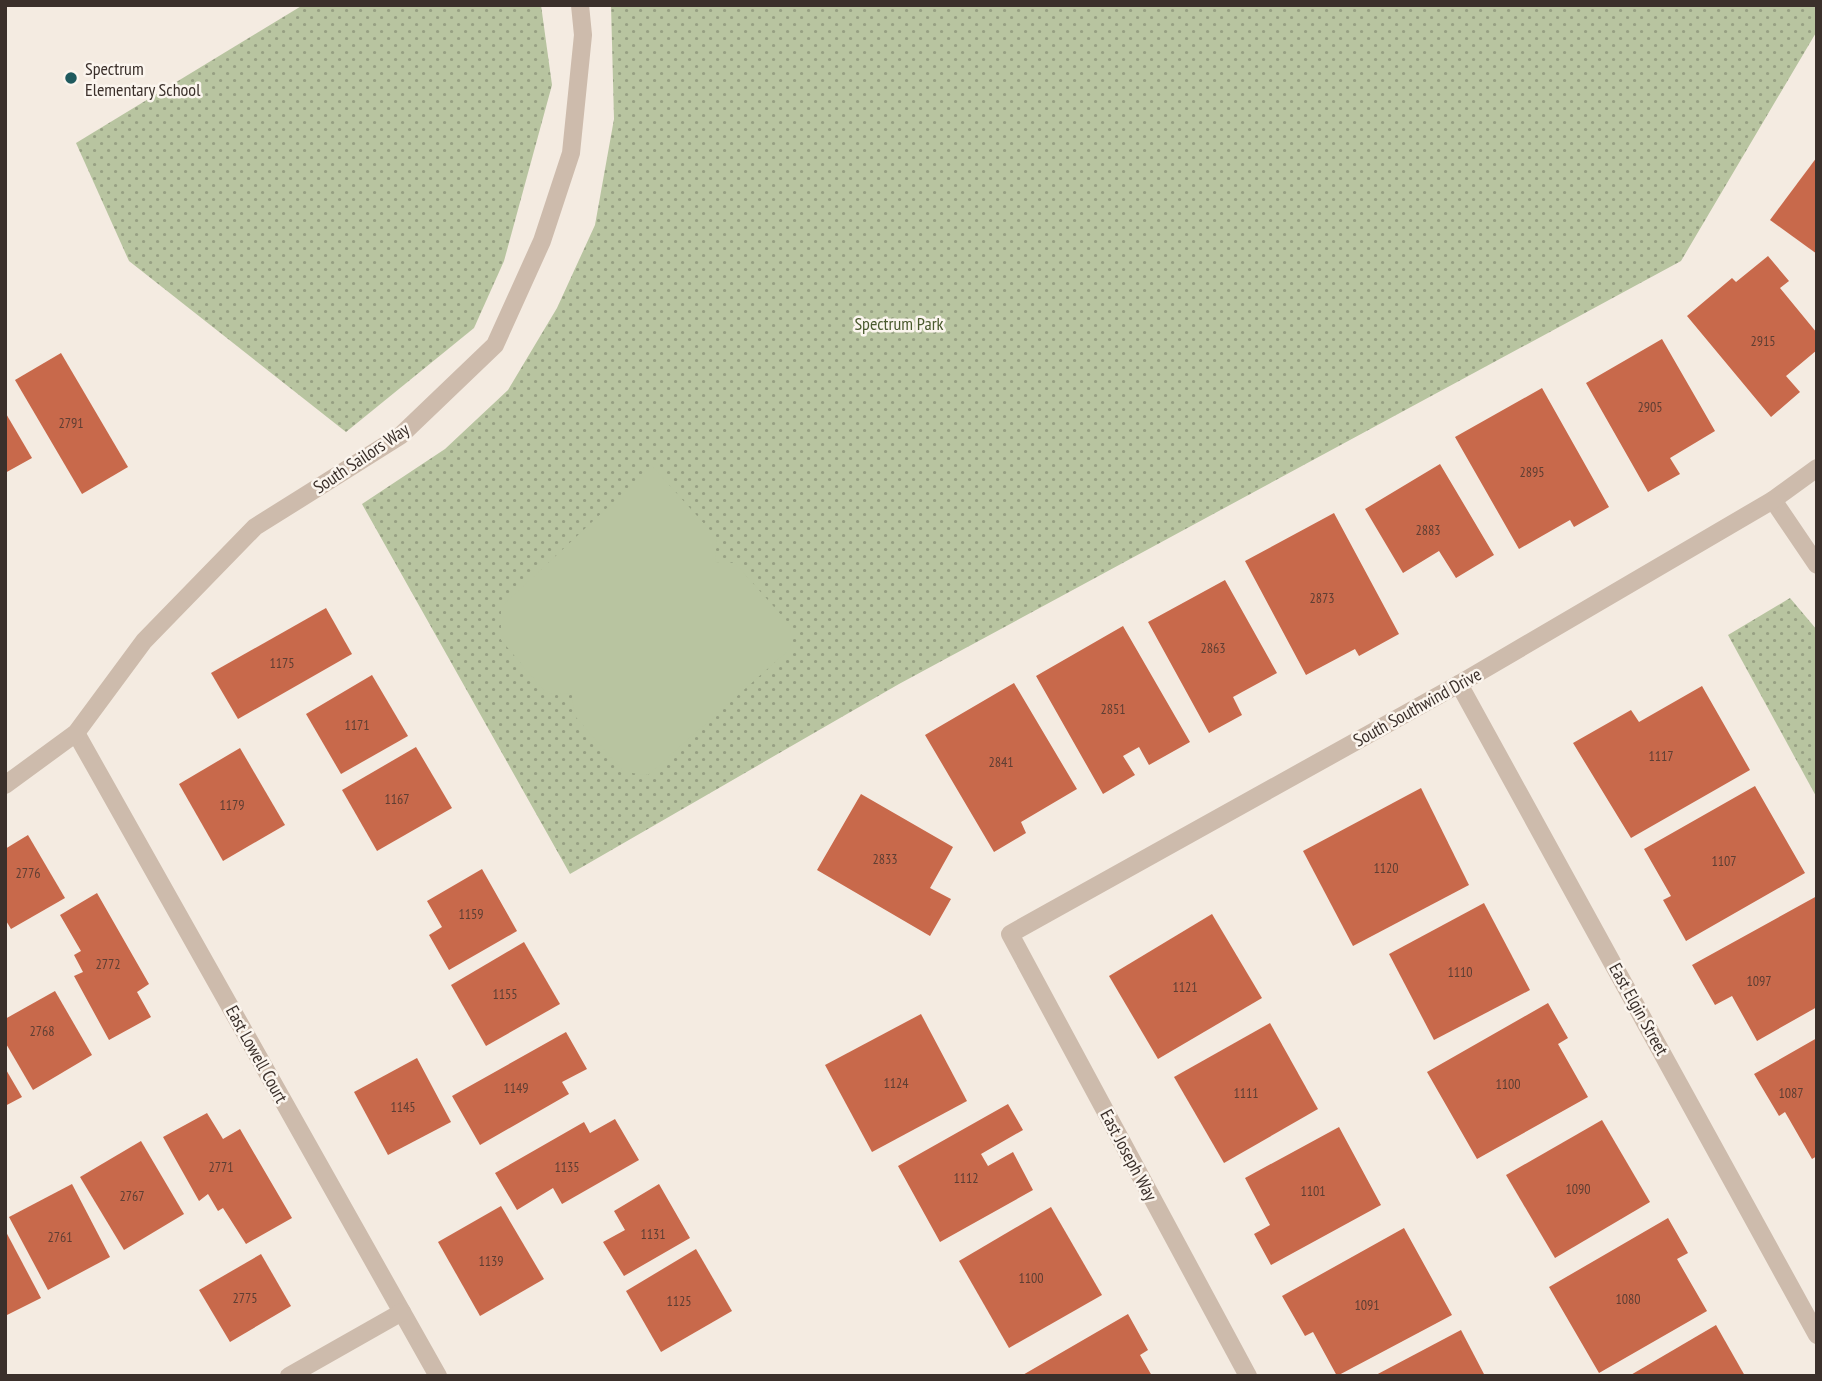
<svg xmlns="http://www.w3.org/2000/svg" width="1822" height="1381" font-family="'PT Sans Narrow',sans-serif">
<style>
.green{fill:url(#green-dots)}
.pitch{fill:#b8c4a0}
.building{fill:#c8694b}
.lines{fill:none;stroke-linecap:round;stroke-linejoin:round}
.minor{stroke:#cdbbac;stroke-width:18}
.poi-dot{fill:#1f5a5e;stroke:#fbf5ee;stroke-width:2.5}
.labels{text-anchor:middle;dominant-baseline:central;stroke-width:5;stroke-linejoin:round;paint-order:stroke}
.number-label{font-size:14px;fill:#5e3e33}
.poi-label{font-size:18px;fill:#3b302b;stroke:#fbf5ee;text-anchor:start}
.park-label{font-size:18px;fill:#4a5a2e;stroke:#fbf5ee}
.street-label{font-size:18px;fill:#3b302b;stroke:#fbf5ee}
</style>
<defs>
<pattern id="green-dots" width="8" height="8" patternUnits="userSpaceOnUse" patternTransform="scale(1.75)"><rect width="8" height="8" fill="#b8c4a0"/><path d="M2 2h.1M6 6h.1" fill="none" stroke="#97a083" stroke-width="1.8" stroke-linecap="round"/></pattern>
</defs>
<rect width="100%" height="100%" fill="#f4ebe1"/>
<g class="green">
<polygon points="303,5 541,5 552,85 504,261 474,328 346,432 129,261 76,143"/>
<polygon points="611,5 1817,5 1817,31 1681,261 899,684 570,874 362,504 445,449 508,390 557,308 595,225 614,119"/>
<polygon points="1790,598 1817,630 1817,798 1728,635"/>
</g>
<polygon class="pitch" points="652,466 717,538 715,562 735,563 791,626 790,649 648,775 624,772 574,715 572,693 547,694 501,640 501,607"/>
<g class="building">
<polygon points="1817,157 1817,254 1770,220"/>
<polygon points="1768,256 1789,281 1780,288 1817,333 1817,350 1786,376 1800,392 1771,417 1687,316 1732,278 1736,282"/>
<polygon points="1662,339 1715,431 1670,458 1680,474 1648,492 1586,383"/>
<polygon points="61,353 128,467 82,494 15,380"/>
<polygon points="1542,388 1609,507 1574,527 1570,520 1519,549 1455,437"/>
<polygon points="5,412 32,458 5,473"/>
<polygon points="1440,464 1494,555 1456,578 1439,551 1403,573 1365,509"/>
<polygon points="1334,513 1399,634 1359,656 1355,649 1306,675 1245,561"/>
<polygon points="1225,580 1277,673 1233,697 1242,715 1209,733 1148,622"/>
<polygon points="326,608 352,654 238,719 211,673"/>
<polygon points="1123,626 1190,742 1149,765 1139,747 1123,756 1135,775 1103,794 1036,676"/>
<polygon points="372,675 408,736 341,774 306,714"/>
<polygon points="1014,683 1077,789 1021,822 1026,833 994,852 925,735"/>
<polygon points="1702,686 1750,770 1631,838 1573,743 1631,710 1639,722"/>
<polygon points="416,747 452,808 377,851 342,790"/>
<polygon points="240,748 285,825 223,861 179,784"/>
<polygon points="1755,786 1805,873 1686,941 1663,900 1671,896 1644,849"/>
<polygon points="1421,788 1469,885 1353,946 1303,851"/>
<polygon points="861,794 953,847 930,888 951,899 930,936 817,870"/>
<polygon points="28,835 65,898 11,929 5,919 5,849"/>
<polygon points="482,869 517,931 449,970 429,935 442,927 427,901"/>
<polygon points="97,893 149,984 137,992 151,1017 109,1040 74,976 83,972 74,955 81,951 60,915"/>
<polygon points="1817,896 1817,1007 1757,1041 1732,996 1715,1005 1692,965"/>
<polygon points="1484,903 1530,990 1434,1040 1389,954"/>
<polygon points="1212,914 1262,998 1158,1059 1109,976"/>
<polygon points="524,942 560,1004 486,1046 451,985"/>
<polygon points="55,991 92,1055 33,1090 5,1042 5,1019"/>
<polygon points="1548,1003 1568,1038 1558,1044 1588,1097 1477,1159 1427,1072"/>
<polygon points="921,1014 967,1101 872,1152 825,1065"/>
<polygon points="1270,1023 1318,1109 1224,1163 1174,1077"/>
<polygon points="566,1032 587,1069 562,1082 569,1094 480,1145 452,1096"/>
<polygon points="1817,1038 1817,1156 1812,1159 1785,1112 1779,1116 1754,1074"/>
<polygon points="417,1058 451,1122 388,1155 354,1092"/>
<polygon points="5,1068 22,1097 5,1106"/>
<polygon points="1008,1104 1023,1130 981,1154 988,1166 1013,1152 1033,1190 940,1242 898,1166"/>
<polygon points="207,1113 223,1139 240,1129 292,1218 246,1244 223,1208 218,1211 208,1194 199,1201 163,1137"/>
<polygon points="615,1119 639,1160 562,1204 553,1188 517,1210 495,1173 584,1122 590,1133"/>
<polygon points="1602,1120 1650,1202 1555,1258 1506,1175"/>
<polygon points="1339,1127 1381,1205 1271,1265 1254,1234 1270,1225 1245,1178"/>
<polygon points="141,1141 184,1214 124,1250 80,1177"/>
<polygon points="72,1184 110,1257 48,1290 9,1217"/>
<polygon points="659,1184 690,1238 624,1276 603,1242 625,1230 614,1211"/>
<polygon points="501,1206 544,1279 480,1316 438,1242"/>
<polygon points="1051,1207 1102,1295 1009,1348 959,1261"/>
<polygon points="1668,1218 1688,1253 1677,1259 1707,1311 1599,1373 1549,1287"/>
<polygon points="1404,1228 1452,1315 1337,1376 1313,1332 1305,1336 1282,1296"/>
<polygon points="5,1230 41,1298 5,1316"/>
<polygon points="696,1249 732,1311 661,1352 626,1291"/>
<polygon points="261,1254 291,1306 230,1342 199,1290"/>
<polygon points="1128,1314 1148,1350 1140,1355 1152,1376 1021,1376"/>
<polygon points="1716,1325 1745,1376 1629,1376"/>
<polygon points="1461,1330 1485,1376 1374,1376"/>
</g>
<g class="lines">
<g class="minor">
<polyline points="1773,500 1817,565"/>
<polyline points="1459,684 1817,1335"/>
<polyline points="76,733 438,1376"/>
<polyline points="5,785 76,733 144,641 255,527 400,436 495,345 542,241 571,153 583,35 580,5"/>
<polyline points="289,1376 402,1312"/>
<polyline points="1248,1376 1010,934 1459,684 1773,500 1817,468"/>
</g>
</g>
<circle class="poi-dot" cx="71" cy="78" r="7"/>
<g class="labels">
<g class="number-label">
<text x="1763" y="341">2915</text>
<text x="1650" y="407">2905</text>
<text x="71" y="423">2791</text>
<text x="1532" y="472">2895</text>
<text x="1428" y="530">2883</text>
<text x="1322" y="598">2873</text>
<text x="1213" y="648">2863</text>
<text x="282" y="663">1175</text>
<text x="1113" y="709">2851</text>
<text x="357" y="725">1171</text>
<text x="1661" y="756">1117</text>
<text x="1001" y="762">2841</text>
<text x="397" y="799">1167</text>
<text x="232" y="805">1179</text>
<text x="885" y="859">2833</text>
<text x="1724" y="861">1107</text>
<text x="1386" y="868">1120</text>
<text x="28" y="873">2776</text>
<text x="471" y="914">1159</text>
<text x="108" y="964">2772</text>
<text x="1460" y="972">1110</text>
<text x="1759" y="981">1097</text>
<text x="1185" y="987">1121</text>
<text x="505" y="994">1155</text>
<text x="42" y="1031">2768</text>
<text x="896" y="1083">1124</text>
<text x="1508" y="1084">1100</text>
<text x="516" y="1088">1149</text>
<text x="1246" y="1093">1111</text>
<text x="1791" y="1093">1087</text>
<text x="403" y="1107">1145</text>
<text x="221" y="1167">2771</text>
<text x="567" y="1167">1135</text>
<text x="966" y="1178">1112</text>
<text x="1578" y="1189">1090</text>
<text x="1313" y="1191">1101</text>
<text x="132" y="1196">2767</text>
<text x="653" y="1234">1131</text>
<text x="60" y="1237">2761</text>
<text x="491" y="1261">1139</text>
<text x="1031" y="1278">1100</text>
<text x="245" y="1298">2775</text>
<text x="1628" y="1299">1080</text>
<text x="679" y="1301">1125</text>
<text x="1367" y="1305">1091</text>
</g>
<g class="poi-label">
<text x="85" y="68">Spectrum<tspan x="85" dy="21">Elementary School</tspan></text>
</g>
<g class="park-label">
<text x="899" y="323">Spectrum Park</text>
</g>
<g class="street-label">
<text transform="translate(361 458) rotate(-34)">South Sailors Way</text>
<text transform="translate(1417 707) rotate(-29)">South Southwind Drive</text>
<text transform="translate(1639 1009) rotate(61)">East Elgin Street</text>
<text transform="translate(257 1054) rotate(61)">East Lowell Court</text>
<text transform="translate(1129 1155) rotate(62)">East Joseph Way</text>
</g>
</g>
<rect width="1822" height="1381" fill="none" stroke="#3b302b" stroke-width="14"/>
</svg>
